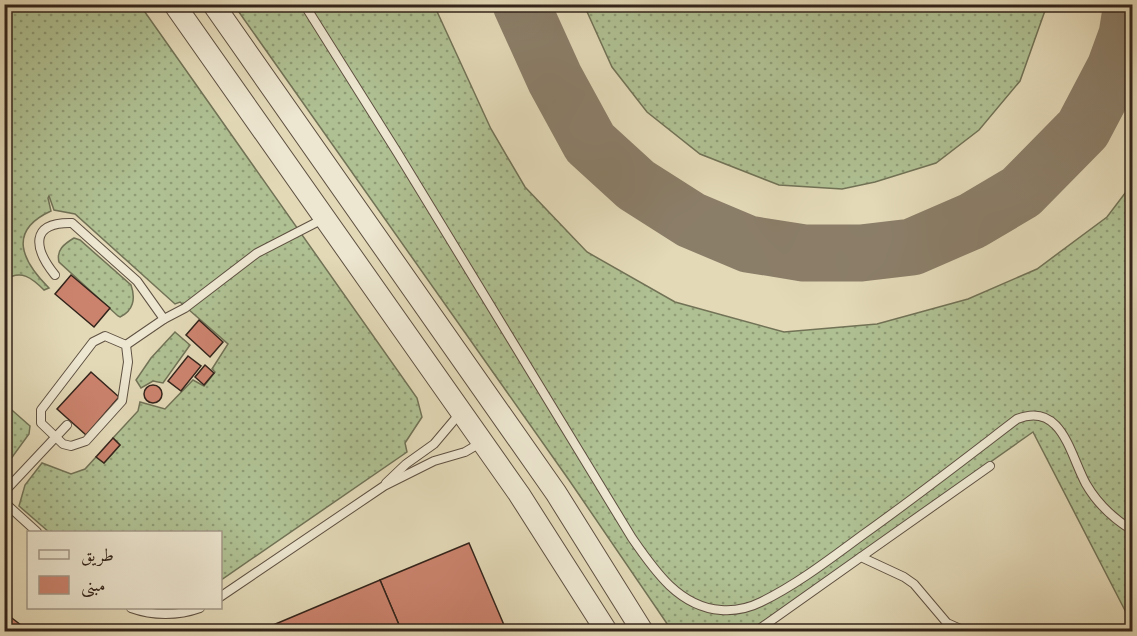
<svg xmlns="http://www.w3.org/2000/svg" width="1137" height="636" font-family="'EB Garamond',Amiri,serif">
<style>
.grass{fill:url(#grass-dots);stroke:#717256;stroke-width:1.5}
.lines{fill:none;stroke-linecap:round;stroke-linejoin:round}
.taxiway{stroke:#8b7e69;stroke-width:57}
.building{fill:#cc836e;stroke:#33241b;stroke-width:1.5}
.service-casing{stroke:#5f5142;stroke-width:10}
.tertiary-casing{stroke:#5f5142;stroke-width:23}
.service{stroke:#ede6d0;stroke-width:8}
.tertiary{stroke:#ede6d0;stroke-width:21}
</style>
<defs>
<pattern id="grass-dots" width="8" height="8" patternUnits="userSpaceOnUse" patternTransform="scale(1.5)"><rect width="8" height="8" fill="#afc092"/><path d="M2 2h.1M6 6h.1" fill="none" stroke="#8f9c76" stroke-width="1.8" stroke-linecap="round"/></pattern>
</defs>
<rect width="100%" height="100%" fill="#e3d9b7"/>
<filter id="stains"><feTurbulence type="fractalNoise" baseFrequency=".00333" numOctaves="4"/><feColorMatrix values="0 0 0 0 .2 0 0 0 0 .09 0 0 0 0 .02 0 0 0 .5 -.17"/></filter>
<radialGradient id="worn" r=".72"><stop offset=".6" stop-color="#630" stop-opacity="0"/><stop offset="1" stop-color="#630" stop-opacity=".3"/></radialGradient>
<g class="grass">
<path d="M 5,5 L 140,5 L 417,398 L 422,417 L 405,443 L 407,452 L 221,580 L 220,532 L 49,532 L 19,506 L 25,485 L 42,463 L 71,474 L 85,469 L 96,457 L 104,463 L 120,445 L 113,438 L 138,411 L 140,402 L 165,409 L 193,380 L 204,386 L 215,372 L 212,369 L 228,344 L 180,302 L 175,304 L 75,214 L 54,210 L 49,196 L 48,198 L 51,211 C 7,231 22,261 49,288 L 44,290 C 32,278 21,269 5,280 Z"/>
<polygon points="234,5 434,5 491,129 525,187 587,252 675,302 784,332 877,324 968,299 1037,269 1107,217 1132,184 1132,624 1033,432 750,631 672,631 569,480"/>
<polygon points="584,5 1047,5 1020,81 979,130 936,163 875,182 842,189 779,185 700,154 647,112 612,67"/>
<path d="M 74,238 L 80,240 L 131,285 C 136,299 133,311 120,317 L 118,316 L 59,262 C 56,250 64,244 74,238 Z"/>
<polygon points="175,332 190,345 163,383 153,381 141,388 136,380 151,358"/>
<polygon points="5,404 30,426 29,434 5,467"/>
</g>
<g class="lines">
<polyline class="taxiway" points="521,4 555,79 590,143 636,185 691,220 748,244 804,253 861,253 912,247 972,221 1021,192 1083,129 1115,68 1127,35 1132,4"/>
</g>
<g class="building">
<polygon points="71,275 110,308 94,327 55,294"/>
<polygon points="199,320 223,342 210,357 186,335"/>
<polygon points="188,356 201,366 181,391 168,381"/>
<polygon points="205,365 214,373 204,385 195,377"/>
<polygon points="91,372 119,397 86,435 57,409"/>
<circle cx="153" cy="394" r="9"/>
<polygon points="113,438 120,445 104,463 96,457"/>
<polygon points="469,543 507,632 402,632 380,580"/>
<polygon points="380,580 402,632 267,632 266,628"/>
<polygon points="4,612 30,632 4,632"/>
</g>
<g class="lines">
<g class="service-casing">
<g id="service">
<path d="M 304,4 L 397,152 L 632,538 C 654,570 679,607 721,610 C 734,611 749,608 761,602 C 798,584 831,558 864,534 C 916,497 966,458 1017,419 C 1062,401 1070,455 1086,484 C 1097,503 1114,519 1132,530"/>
<path d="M 55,275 C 34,249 29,222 72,223 L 137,281 L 164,319"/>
<polygon points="105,336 126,345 128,362 122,401 86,441 71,446 63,444 41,423 41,410 93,342"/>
<polyline points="126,345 164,319 185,308 257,253 325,218"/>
<polyline points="386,483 406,464 434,444 461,412"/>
<polyline points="4,492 67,425"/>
<polyline points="4,502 37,532"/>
<polyline points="861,557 990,466"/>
<polyline points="220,597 384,486 434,461 465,452 482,442"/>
<path d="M 131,608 C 153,616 178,616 200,608"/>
<polyline points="755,632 861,557 904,577 914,584 947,623 967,632"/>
</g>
</g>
<g class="tertiary-casing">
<g id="tertiary">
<polyline points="174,4 519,494 607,632"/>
<polyline points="213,4 556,493 643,632"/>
</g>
</g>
<use href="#service" class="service"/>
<use href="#tertiary" class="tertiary"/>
</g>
<rect width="1137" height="636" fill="none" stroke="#e3d9b7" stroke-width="24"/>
<rect x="6" y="6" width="1125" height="624" fill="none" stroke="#33241b" stroke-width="3"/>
<rect x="12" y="12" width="1113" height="612" fill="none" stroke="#33241b" stroke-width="1.5"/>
<rect x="27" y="531" width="195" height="78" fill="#ede6d0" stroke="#a39888" stroke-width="1.5"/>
<rect x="39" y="550" width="30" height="9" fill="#ede6d0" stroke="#a39888" stroke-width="1.5"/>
<text x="81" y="561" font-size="18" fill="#33241b">طريق</text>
<rect x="39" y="576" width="30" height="18" fill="#cc836e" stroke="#a39888" stroke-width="1.5"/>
<text x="81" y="591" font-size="18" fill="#33241b">مبنى</text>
<rect width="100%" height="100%" filter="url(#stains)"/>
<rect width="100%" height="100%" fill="url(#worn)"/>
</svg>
